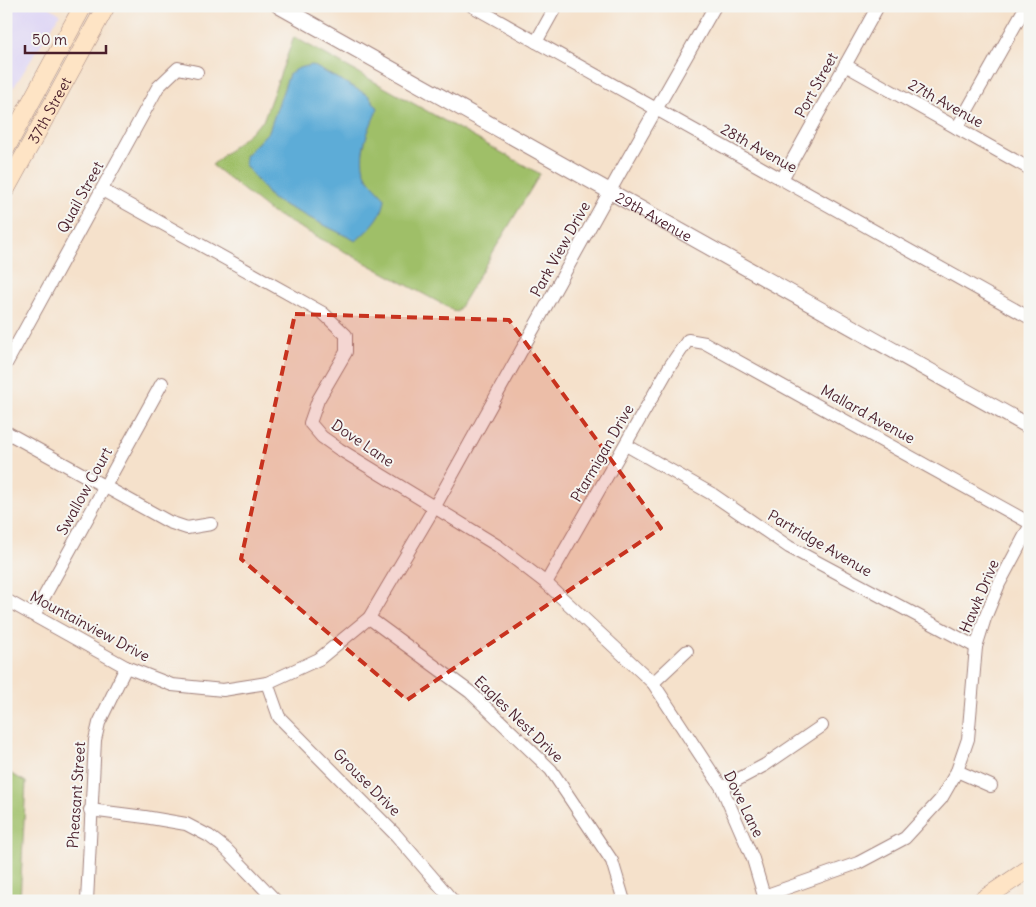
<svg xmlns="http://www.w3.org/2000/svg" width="1036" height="907" font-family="Delius,sans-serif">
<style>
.built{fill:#ded5f5}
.green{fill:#9fbf68;stroke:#746f4a}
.water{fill:#5dacd7;stroke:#546681}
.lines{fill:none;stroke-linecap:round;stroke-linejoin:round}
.minor-casing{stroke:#a0807b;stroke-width:14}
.tertiary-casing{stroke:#a0807b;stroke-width:17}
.secondary-casing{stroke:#a0807b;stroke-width:19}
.minor{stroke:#fff;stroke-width:12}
.tertiary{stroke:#fff;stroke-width:15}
.secondary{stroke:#fee4c5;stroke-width:18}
.marked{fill:#c8321e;fill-opacity:0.2;stroke:#c8321e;stroke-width:4;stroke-dasharray:10 6;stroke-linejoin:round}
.labels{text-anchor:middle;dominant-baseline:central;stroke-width:4;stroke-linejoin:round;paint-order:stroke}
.street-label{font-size:15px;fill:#4a1f2b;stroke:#f6f6f2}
</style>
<rect width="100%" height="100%" fill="#f6f6f2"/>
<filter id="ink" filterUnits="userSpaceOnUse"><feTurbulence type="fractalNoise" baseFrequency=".02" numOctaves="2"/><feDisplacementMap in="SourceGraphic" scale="10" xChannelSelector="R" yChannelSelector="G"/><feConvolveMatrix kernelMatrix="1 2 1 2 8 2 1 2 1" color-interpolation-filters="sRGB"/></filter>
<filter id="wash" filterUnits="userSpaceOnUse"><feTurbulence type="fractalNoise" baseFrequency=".0096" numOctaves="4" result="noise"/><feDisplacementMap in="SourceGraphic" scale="20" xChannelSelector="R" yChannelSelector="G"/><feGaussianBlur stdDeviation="1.12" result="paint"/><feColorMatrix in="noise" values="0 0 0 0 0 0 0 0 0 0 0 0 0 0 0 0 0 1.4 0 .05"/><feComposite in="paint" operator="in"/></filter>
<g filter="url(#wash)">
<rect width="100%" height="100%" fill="#f5e1cb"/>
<polygon class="built" points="6,6 48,6 60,14 14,87 6,82"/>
<g class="green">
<polygon points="294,37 540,174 457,312 271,212 212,165 263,121"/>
<polygon points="6,771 26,782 20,901 6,901"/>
</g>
<path class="water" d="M 312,65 L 368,95 L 378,108 C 370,127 355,156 367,177 C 371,184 379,191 385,198 C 384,216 369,229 356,241 L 272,199 L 245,165 L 245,156 L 269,131 L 289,74 L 299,68 Z"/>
</g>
<g filter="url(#ink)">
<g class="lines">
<g class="minor-casing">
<g id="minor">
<polyline points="472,6 1030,318"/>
<polyline points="536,42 556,6"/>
<polyline points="845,65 1030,169"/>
<polyline points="957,128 1026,6"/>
<polyline points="782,179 878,6"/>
<polyline points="102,190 323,313 346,335 346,352 318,400 310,423 322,437 339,449 498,546 546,583 653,683 722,788 753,859 764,896 858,863 905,838 941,799 957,771 968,739 976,647 985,618 999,584 1030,526"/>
<polyline points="6,364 158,87 178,68 197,72"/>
<polyline points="6,432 169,522 187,528 211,524"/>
<polyline points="626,445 712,494 789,547 976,647"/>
<polyline points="546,583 670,366 688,340 705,343 1030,523"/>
<polyline points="6,600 126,667 172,685 223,690 267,683 319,659 369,618 434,508 621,171 715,6"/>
<polyline points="34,615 162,383"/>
<polyline points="369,618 470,692 551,770 612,861 624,901"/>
<polyline points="267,683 279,717 396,835 453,901"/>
<polyline points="653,683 687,651"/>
<polyline points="957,771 991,786"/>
<polyline points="722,788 765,765 822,726"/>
<polyline points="90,810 145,817 186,824 209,836 226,849 276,901"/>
<polyline points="87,901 95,740 99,723 126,667"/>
</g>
</g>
<g class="tertiary-casing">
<g id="tertiary">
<path id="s1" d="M 279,6 L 1030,427"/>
</g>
</g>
<g class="secondary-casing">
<g id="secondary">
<polyline points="6,148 83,6"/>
<path id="s2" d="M 6,189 L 106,6"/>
<polyline points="981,901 1030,868"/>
</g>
</g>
<use href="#minor" class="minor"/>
<use href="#tertiary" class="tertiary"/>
<use href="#secondary" class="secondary"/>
</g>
</g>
<path class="marked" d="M 295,314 L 509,320 L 661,528 L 407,700 L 241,559 Z"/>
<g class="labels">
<g class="street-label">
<text transform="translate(816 85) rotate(-61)">Port Street</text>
<text transform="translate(946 103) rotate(29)">27th Avenue</text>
<text stroke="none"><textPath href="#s2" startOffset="90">37th Street</textPath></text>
<text transform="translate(759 148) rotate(29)">28th Avenue</text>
<text transform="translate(80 197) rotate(-61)">Quail Street</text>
<text stroke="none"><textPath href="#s1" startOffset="430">29th Avenue</textPath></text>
<text transform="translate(560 249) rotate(-61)">Park View Drive</text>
<text transform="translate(868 414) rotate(29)">Mallard Avenue</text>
<text transform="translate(363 443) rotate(34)">Dove Lane</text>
<text transform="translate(602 453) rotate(-60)">Ptarmigan Drive</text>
<text transform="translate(84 491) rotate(-61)">Swallow Court</text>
<text transform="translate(820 543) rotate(30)">Partridge Avenue</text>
<text transform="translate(979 596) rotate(-67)">Hawk Drive</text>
<text transform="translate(90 626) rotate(28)">Mountainview Drive</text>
<text transform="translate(519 719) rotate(44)">Eagles Nest Drive</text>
<text transform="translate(367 782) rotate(45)">Grouse Drive</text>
<text transform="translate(76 795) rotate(-86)">Pheasant Street</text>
<text transform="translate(744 804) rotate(64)">Dove Lane</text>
</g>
</g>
<rect width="1036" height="907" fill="none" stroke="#f6f6f2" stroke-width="25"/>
<path d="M25 45v8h81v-8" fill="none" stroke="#4a1f2b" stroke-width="2.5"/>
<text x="32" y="45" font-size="15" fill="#4a1f2b" stroke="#f6f6f2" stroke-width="4" paint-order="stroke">50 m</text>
</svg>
